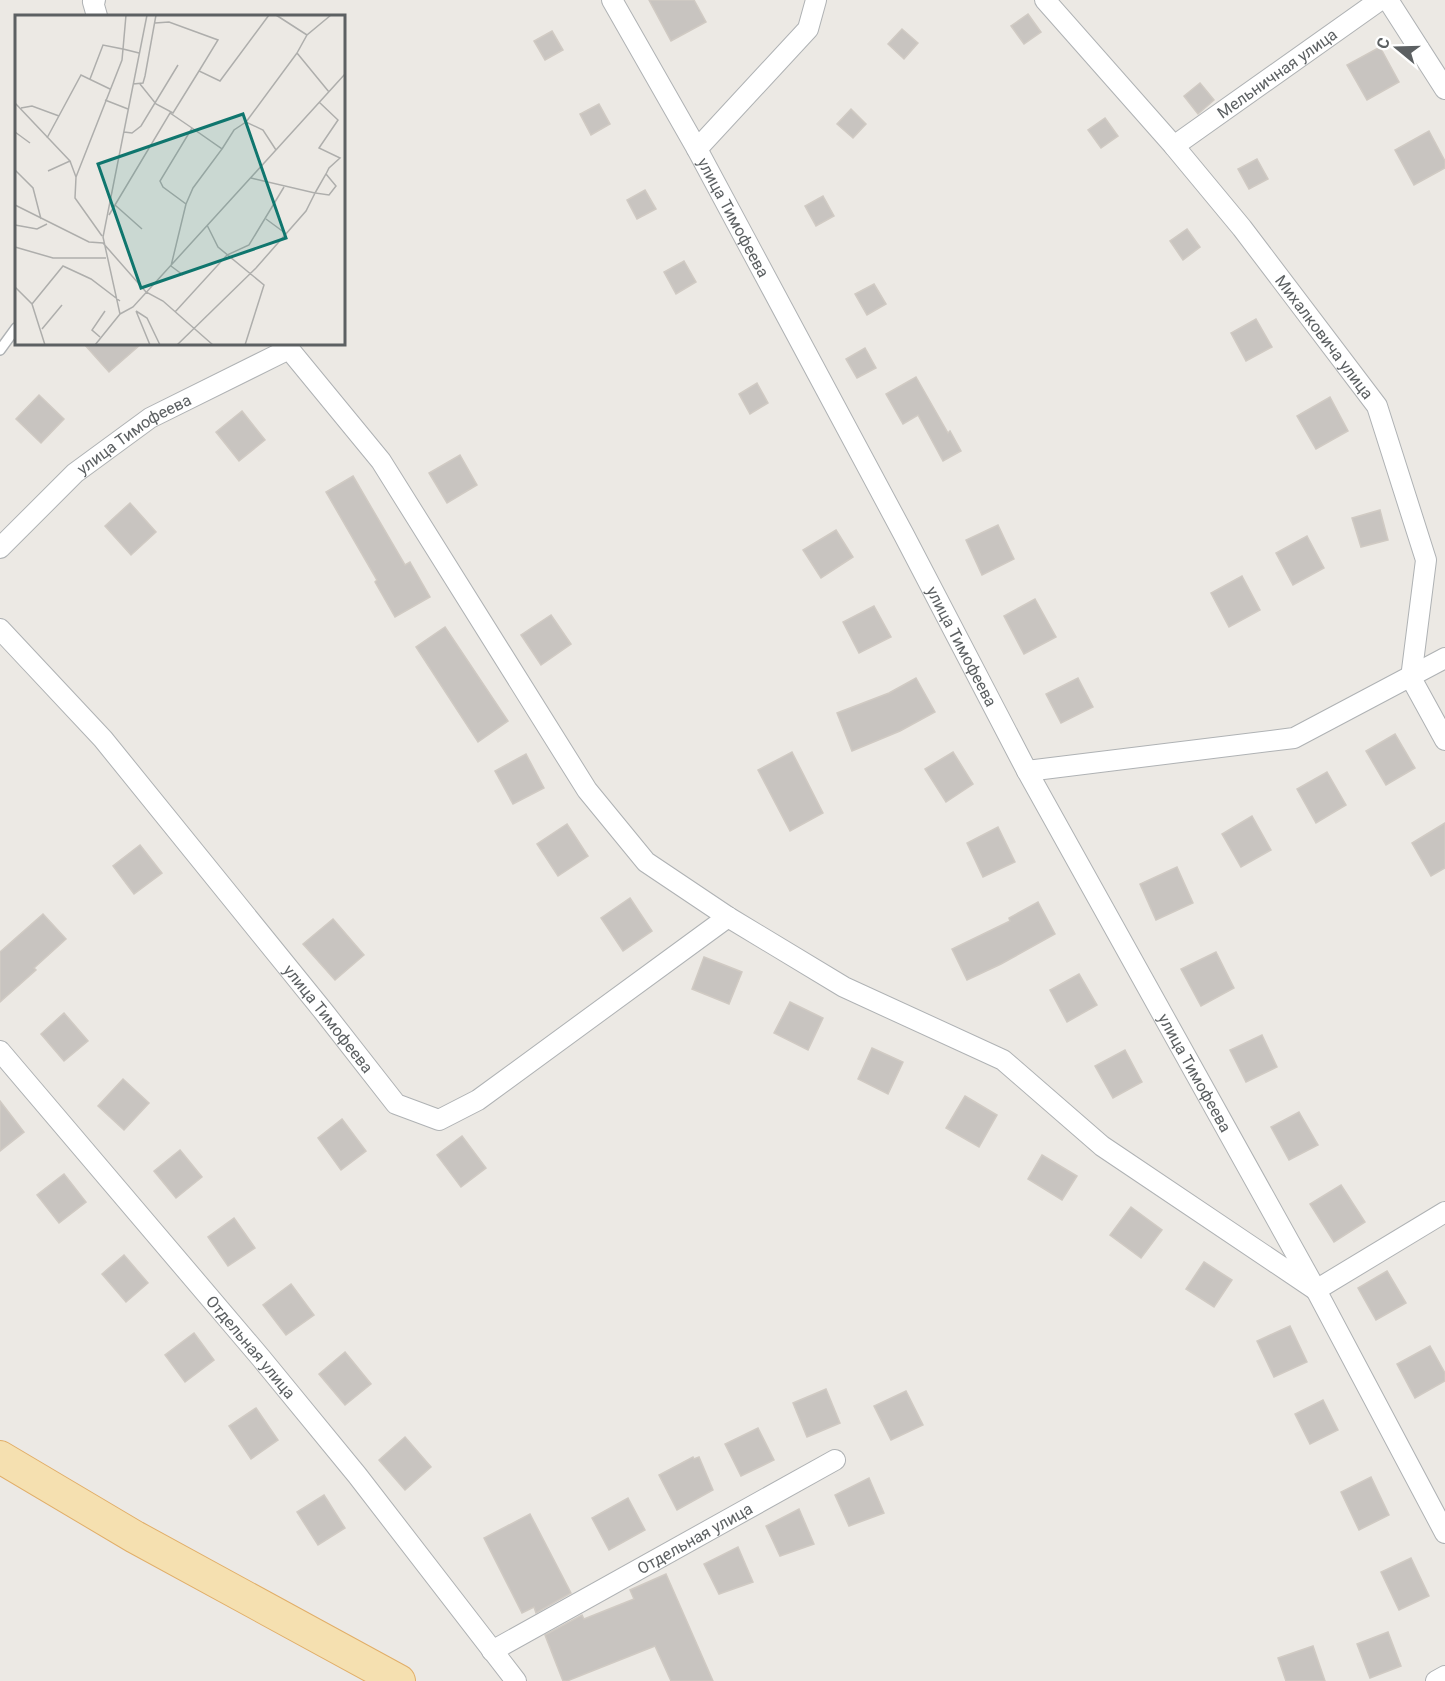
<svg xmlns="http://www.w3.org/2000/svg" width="1445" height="1681" font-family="Roboto,sans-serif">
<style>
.building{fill:#c8c4c0;stroke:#d0cac3;stroke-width:1.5}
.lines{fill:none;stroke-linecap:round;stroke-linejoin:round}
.lane-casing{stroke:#afb2b4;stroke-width:12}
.street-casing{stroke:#afb2b4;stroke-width:22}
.primary-casing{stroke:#e1ae68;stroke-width:34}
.lane{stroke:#fff;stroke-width:9}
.street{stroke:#fff;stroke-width:20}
.primary{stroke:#f5e0b0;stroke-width:32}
.labels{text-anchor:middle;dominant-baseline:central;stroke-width:6;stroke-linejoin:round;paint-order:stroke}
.street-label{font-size:16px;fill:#5c6062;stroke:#fff}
.inset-road{fill:none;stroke:#aeaeac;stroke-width:1.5}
.view{fill:#0f766e;fill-opacity:0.15;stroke:#0f766e;stroke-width:3}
.inset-edge{fill:none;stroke:#5c6062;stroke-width:3}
</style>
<rect width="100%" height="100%" fill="#ece9e4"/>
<g class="building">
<polygon points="649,0 694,0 706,22 671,41"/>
<polygon points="1028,14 1041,32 1024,44 1011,26"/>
<polygon points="902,29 918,43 904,59 888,44"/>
<polygon points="552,31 563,50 545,60 534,41"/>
<polygon points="1380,47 1399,82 1367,100 1347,65"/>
<polygon points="1200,83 1214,100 1198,114 1184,96"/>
<polygon points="599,104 610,124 591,135 580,114"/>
<polygon points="851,109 866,124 853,138 837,124"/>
<polygon points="1105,118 1118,136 1101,148 1088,130"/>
<polygon points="1429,131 1445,161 1445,168 1414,185 1395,150"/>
<polygon points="1257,159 1268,179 1249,189 1238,169"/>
<polygon points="645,190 656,209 637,219 627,200"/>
<polygon points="823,196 834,216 816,226 805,206"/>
<polygon points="1187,229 1200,247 1183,260 1170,241"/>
<polygon points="684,261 696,282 676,294 664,272"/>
<polygon points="874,284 886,304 867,315 855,294"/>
<polygon points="1256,319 1272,347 1246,361 1231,333"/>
<polygon points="84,344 141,344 109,372"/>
<polygon points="865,348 876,368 857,378 846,359"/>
<polygon points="916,377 948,433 950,431 961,451 943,461 918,415 903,424 886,394"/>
<polygon points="757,383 768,403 750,414 739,394"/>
<polygon points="39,395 64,419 41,443 16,419"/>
<polygon points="1330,397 1348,431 1316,449 1297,416"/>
<polygon points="242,411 265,440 239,461 216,432"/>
<polygon points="460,455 477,485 447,503 429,473"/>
<polygon points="353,476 405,565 410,562 430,597 395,617 375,582 377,580 326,492"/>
<polygon points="130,503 156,532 131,555 105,526"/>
<polygon points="1380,510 1388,540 1361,547 1352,518"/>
<polygon points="998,525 1014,559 982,575 966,540"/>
<polygon points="836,530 853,557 821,578 803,550"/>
<polygon points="1307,536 1324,568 1293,585 1276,553"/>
<polygon points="1242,576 1260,610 1229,627 1211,593"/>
<polygon points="1035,599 1056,637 1024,654 1004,616"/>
<polygon points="874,606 891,637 859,653 843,622"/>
<polygon points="551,615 571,644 541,665 521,635"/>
<polygon points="445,627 508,721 478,742 416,647"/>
<polygon points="916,678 935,712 900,731 852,751 837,713 889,693"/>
<polygon points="1078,678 1093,707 1061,723 1046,694"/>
<polygon points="1395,734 1415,768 1386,785 1366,751"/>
<polygon points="792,752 823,813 790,831 758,770"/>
<polygon points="953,752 973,784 946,802 925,769"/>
<polygon points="526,754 544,788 513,804 495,771"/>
<polygon points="1327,772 1346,805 1316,823 1297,789"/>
<polygon points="1252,816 1271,850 1241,867 1222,834"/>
<polygon points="1445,823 1445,868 1431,876 1412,843"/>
<polygon points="567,824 588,856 558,876 537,844"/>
<polygon points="998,827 1015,862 983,877 967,843"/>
<polygon points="140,845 162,873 134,894 113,866"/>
<polygon points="1177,867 1193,903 1156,920 1140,884"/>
<polygon points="630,898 652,931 623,951 601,918"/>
<polygon points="1038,902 1055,934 1001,964 967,980 952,949 1010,921 1009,918"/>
<polygon points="43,914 66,939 34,968 36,970 0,1002 0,952"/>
<polygon points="333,919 364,955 335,980 303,944"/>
<polygon points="1216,952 1234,988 1201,1006 1181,969"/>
<polygon points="704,957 742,972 729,1004 692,989"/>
<polygon points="1079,974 1097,1005 1067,1022 1050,990"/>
<polygon points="790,1002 823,1018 808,1050 774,1033"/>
<polygon points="64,1013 88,1041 64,1061 41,1034"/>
<polygon points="1262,1035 1277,1067 1246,1082 1230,1050"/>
<polygon points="872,1048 903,1062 888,1094 858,1079"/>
<polygon points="1125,1050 1142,1082 1113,1098 1095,1066"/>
<polygon points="123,1079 149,1103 124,1130 98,1106"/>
<polygon points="965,1096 997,1115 979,1147 946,1128"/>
<polygon points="0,1101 24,1132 0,1151"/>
<polygon points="1299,1112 1318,1145 1289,1160 1271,1127"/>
<polygon points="342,1119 366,1151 341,1170 318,1138"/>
<polygon points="462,1136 486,1168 461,1187 437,1155"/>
<polygon points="180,1150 202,1177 176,1198 154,1171"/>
<polygon points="1042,1155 1077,1176 1062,1200 1028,1179"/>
<polygon points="64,1174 86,1202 59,1223 37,1195"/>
<polygon points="1341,1185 1365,1222 1334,1242 1310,1204"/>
<polygon points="1131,1207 1162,1230 1141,1258 1110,1235"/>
<polygon points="234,1218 255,1248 228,1266 208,1237"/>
<polygon points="124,1255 148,1283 126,1302 102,1274"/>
<polygon points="1204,1262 1232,1280 1214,1307 1186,1289"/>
<polygon points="1387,1271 1406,1303 1376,1320 1358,1288"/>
<polygon points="291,1284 314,1315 286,1335 263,1305"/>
<polygon points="1290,1326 1307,1362 1274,1377 1257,1341"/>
<polygon points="194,1333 214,1360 185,1382 165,1355"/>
<polygon points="1430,1346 1445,1373 1445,1381 1415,1398 1397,1364"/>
<polygon points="345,1352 371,1384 345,1405 319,1374"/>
<polygon points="826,1389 840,1423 807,1437 793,1403"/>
<polygon points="906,1391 923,1425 891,1440 874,1406"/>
<polygon points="1323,1400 1338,1430 1310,1444 1295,1414"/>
<polygon points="256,1408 278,1440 251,1459 229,1426"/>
<polygon points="758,1428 774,1460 741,1476 725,1444"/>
<polygon points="405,1437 431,1467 405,1490 379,1460"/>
<polygon points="693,1457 694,1459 699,1457 713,1490 677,1510 659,1475"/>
<polygon points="1371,1477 1389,1515 1359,1530 1341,1492"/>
<polygon points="869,1478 884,1513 849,1526 835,1495"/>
<polygon points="324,1495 345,1528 318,1545 297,1512"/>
<polygon points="628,1498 645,1530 609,1550 592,1518"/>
<polygon points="799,1509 814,1544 780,1556 766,1526"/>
<polygon points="530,1514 571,1593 536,1613 534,1607 522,1613 484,1538"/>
<polygon points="738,1547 753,1582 719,1594 704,1564"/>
<polygon points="1411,1558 1429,1596 1399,1610 1381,1572"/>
<polygon points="666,1574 713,1681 671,1681 655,1646 567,1681 563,1681 545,1635 582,1615 584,1619 634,1599 630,1590"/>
<polygon points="1388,1632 1401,1666 1370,1678 1357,1644"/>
<polygon points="1313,1646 1325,1681 1286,1681 1278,1658"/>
</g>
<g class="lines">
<g class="lane-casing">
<polyline id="lane" points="0,350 16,328"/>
</g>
<g class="street-casing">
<g id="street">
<polyline points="95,0 93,2 97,16"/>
<path id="s1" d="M 612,0 L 697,149 L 904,535 L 1027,771 L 1316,1290 L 1445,1533"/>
<path id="s2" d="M 1045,0 L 1174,146 L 1242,228 L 1377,406 L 1426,560 L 1411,678 L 1445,740"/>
<polyline points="1388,0 1445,89"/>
<path id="s3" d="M 1174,146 L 1380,0"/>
<polyline points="697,149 808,29 816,0"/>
<path id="s4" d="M 0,548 L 75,473 L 150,418 L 289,349 L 381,461 L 587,790 L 646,862 L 728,917 L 844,987 L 1003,1060 L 1102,1146 L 1316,1290 L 1445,1212"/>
<path id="s5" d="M 0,629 L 103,739 L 324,1012 L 396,1104 L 439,1120 L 478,1100 L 728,917"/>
<polyline points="1027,771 1294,738 1445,658"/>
<path id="s6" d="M 0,1051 L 261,1358 L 357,1475 L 516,1681"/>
<path id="s7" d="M 492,1651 L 835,1460"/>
<polyline points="1436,1681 1445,1676"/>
</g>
</g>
<g class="primary-casing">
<polyline id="primary" points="0,1457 135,1537 399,1681"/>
</g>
<use href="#lane" class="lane"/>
<use href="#street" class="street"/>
<use href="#primary" class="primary"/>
</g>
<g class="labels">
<g class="street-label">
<text stroke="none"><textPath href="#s3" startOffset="126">Мельничная улица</textPath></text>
<text stroke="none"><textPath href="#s1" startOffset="249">улица Тимофеева</textPath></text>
<text stroke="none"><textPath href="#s2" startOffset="438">Михалковича улица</textPath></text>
<text stroke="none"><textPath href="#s4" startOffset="177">улица Тимофеева</textPath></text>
<text stroke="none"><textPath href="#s1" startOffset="735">улица Тимофеева</textPath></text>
<text stroke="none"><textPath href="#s5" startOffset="510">улица Тимофеева</textPath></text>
<text stroke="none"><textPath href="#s1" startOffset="1221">улица Тимофеева</textPath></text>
<text stroke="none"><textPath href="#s6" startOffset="388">Отдельная улица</textPath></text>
<text stroke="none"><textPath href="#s7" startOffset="232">Отдельная улица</textPath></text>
</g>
</g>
<g transform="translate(15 15)">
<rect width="330" height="330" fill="#ece9e4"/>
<path class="inset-road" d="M 261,0 L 292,20M 140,8 L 154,7 L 203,25 L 184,56 L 205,66 L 254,0M 282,38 L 292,20 L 316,0M 75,64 L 88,30 L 108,34 L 111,0M 118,69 L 128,68 L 130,61 L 141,0M 125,69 L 141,89 L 158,98 L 184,56M 90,85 L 113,94M 304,87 L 323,105 L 304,133 L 325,143 L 314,153 L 311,159 L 300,178 L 314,180 L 321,171 L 311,159M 0,88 L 55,146 L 33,156M 6,93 L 17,91 L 44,101M 231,107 L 282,38 L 314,77M 0,117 L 15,128M 109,117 L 117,118 L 126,111 L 163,50M 32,123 L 66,60 L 95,74M 207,134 L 219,115 L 231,107 L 248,115 L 261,135M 55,146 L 61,162 L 60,183 L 87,221M 0,155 L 18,173 L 26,204M 61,162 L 107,45 L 108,34 L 124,38M 0,190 L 74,227 L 88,228 L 131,277 L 148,286 L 198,330M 100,190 L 127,214M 94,200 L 155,98 L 177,113M 251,204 L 270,218M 0,210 L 22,214 L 32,209M 192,210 L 203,232 L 249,270 L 230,330M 0,232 L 38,243 L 91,243M 168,260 L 156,251 L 171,189 L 148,172 L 145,166 L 177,113 L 207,134 L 178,173 L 171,189M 0,272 L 17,289 L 30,330M 17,289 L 48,251 L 76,264 L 105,286M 121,296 L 132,303 L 145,330M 121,296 L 135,330M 160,297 L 212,240 L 234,230 L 269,172M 105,299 L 118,292 L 330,59M 27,314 L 47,290M 85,322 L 77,315 L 90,296M 80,330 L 105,299 L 88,222 L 132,0M 162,330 L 241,253 L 291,196 L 300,178 L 236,163"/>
<path class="view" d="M 228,99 L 271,223 L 126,273 L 83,149 Z"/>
<rect width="330" height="330" class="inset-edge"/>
</g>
<g transform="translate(1397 48) rotate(289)" stroke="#ffffff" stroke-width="4.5" paint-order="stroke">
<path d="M0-4.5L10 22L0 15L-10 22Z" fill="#5c6062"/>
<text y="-9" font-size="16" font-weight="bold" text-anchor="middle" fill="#5c6062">С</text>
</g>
</svg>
